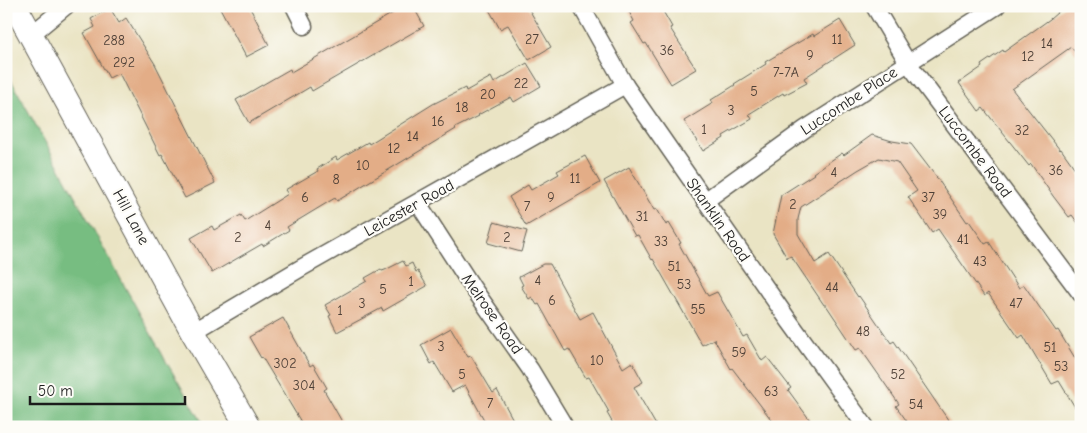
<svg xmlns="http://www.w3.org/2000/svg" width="1087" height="433" font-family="'Comic Neue',sans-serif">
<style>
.forest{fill:#77bd81;stroke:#4a6c4e}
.building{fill:#e3ad87}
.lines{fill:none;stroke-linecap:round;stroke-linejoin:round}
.street-casing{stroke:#646257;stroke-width:19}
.secondary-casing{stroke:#646257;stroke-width:26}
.street{stroke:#fff;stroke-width:16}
.secondary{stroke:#fff;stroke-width:24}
.labels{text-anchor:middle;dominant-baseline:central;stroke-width:4.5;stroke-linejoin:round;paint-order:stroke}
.number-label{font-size:14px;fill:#4e4037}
.street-label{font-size:16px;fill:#1c1c1c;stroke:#fdfcf7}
</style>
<rect width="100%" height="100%" fill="#fdfcf7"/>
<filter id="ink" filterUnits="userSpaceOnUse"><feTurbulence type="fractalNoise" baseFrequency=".02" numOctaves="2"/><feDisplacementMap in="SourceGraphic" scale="10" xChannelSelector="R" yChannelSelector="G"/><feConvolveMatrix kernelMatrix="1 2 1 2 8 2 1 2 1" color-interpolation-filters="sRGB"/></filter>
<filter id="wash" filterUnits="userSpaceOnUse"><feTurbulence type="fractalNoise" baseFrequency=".0096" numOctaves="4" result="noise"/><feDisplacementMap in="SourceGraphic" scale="20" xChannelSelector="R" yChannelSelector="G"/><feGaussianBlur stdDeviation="1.12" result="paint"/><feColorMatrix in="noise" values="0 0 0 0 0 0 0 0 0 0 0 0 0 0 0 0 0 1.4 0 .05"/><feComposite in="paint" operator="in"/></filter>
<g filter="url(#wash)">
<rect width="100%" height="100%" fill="#eae4c4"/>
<polygon class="forest" points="6,71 167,363 205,427 6,427"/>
<g id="blocks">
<g class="building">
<polygon points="219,6 249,6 269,45 246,57"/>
<polygon points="405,6 413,6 424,26 312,91 310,87 249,123 236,100 290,69 291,72"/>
<polygon points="487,6 527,6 551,47 529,60 508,25 500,29"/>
<polygon points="626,6 660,6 672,27 670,28 696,69 671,84 646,43 644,44 631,23 634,21"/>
<polygon points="1065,6 1081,6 1081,59 1071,47 1012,89 1060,150 1061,149 1081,177 1081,227 1072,215 1069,217 1053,196 1031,164 1029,166 983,108 979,111 959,83 982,67 981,65 1003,50 1004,52 1050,19"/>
<polygon points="110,8 119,23 126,18 155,64 215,183 185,198 162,154 160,155 119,73 109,78 84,33 95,27 91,19"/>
<polygon points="840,20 855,45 804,78 807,83 784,95 783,93 749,114 752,119 723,136 724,138 703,151 684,121 713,103 711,100 735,85 734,84 766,64 765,62 813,34 814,36"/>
<polygon points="527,63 541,86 514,102 511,97 478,115 479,116 455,128 456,129 337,201 335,198 287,227 289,230 263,246 262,244 212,273 191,238 212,226 214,230 241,215 245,221 288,194 285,190 318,171 317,169 336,157 337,160 368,142 369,144 433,104 465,88 466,91 491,77 494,83"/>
<polygon points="872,135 892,141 911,144 937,178 967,222 969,221 985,244 989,242 1019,288 1024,285 1056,331 1058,330 1081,368 1081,417 1059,381 1052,384 1023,335 1019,338 988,293 984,296 938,229 932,233 908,197 917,191 897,162 879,158 858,170 801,207 798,219 798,234 815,263 829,254 858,297 859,296 891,343 894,341 953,427 911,427 896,406 899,404 860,348 856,350 826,305 824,305 791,256 787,258 773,234 781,195 814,174 813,173 842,153 844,155"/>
<polygon points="585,156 600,183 526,226 509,197 528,185 531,190 559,174 557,171"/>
<polygon points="629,167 654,210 657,209 666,225 669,223 681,243 679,244 708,296 717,292 743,337 747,335 762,361 767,357 791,388 788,390 815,427 777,427 732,368 731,369 714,339 702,345 653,259 652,260 638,235 635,236 604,181"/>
<polygon points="494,222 527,231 521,252 488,243"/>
<polygon points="403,261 406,266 412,263 416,272 418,271 427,286 383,311 382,308 337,332 329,316 331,315 325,305 367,281 365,278 381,269 382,271 385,270"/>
<polygon points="543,264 550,264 580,319 593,312 623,368 632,362 643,382 634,387 657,427 615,427 607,413 609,412 589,377 586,378 569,349 565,351 539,304 537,305 532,297 529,299 521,286 523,285 519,277"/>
<polygon points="283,318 310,366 313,364 327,388 324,390 345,427 304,427 262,357 261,358 249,337"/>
<polygon points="451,328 468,357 471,356 493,393 497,390 517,427 488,427 465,385 452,392 434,362 431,364 421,345"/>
</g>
</g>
</g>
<g filter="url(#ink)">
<use href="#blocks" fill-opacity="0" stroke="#646257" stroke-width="1"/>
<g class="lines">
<g class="street-casing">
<g id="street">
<polyline points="294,6 304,26"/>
<polyline points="581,6 625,85 787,318 866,427"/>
<polyline points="874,6 908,63 1081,294"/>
<polyline points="32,34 66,6"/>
<polyline points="705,201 805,129 997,6"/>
<polyline points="418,203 473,288 530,369 565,427"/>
<polyline points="193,332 301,268 625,85"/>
</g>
</g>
<g class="secondary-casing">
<polyline id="secondary" points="15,6 193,332 248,427"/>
</g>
<use href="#street" class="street"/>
<use href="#secondary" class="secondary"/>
</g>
</g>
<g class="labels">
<g class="number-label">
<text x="532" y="39">27</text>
<text x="837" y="39">11</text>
<text x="114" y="40">288</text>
<text x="1047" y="43">14</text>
<text x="667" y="50">36</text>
<text x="810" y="55">9</text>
<text x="1028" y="56">12</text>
<text x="124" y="62">292</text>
<text x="786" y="72">7-7A</text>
<text x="521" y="83">22</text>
<text x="754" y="91">5</text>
<text x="488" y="94">20</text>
<text x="462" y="107">18</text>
<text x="731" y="110">3</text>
<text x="438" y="121">16</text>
<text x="704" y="129">1</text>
<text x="1022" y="130">32</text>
<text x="413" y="136">14</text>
<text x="394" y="148">12</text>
<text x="363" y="165">10</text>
<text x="1056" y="170">36</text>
<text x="834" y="172">4</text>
<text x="575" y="178">11</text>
<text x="336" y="179">8</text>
<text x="305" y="197">6</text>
<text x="551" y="197">9</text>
<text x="928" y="197">37</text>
<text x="793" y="204">2</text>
<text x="527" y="206">7</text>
<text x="940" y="214">39</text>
<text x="642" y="216">31</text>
<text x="268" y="225">4</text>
<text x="238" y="237">2</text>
<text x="507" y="237">2</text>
<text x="963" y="239">41</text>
<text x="661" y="241">33</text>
<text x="980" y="261">43</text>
<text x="674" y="266">51</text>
<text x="538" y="280">4</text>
<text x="411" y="281">1</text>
<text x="684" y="284">53</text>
<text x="832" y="287">44</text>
<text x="383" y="289">5</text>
<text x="552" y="300">6</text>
<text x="362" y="303">3</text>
<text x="1016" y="303">47</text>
<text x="698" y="309">55</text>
<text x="340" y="310">1</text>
<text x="863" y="331">48</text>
<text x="441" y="346">3</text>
<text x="1050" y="347">51</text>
<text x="739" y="352">59</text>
<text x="597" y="360">10</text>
<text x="285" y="363">302</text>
<text x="1061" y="366">53</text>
<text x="462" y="374">5</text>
<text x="898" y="374">52</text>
<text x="304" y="385">304</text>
<text x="771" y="391">63</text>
<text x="490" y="403">7</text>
<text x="916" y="404">54</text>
</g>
<g class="street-label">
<text transform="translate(849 101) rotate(-33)">Luccombe Place</text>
<text transform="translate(975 152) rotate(53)">Luccombe Road</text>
<text transform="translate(409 208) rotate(-29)">Leicester Road</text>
<text transform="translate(131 217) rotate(62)">Hill Lane</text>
<text transform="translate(718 220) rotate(55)">Shanklin Road</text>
<text transform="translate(492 314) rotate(55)">Melrose Road</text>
</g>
</g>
<rect width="1087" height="433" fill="none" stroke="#fdfcf7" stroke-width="25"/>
<path d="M30 396v8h155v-8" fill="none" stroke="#1c1c1c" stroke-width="2.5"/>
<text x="38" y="396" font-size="15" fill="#1c1c1c" stroke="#fdfcf7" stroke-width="4" paint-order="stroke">50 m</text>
</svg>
